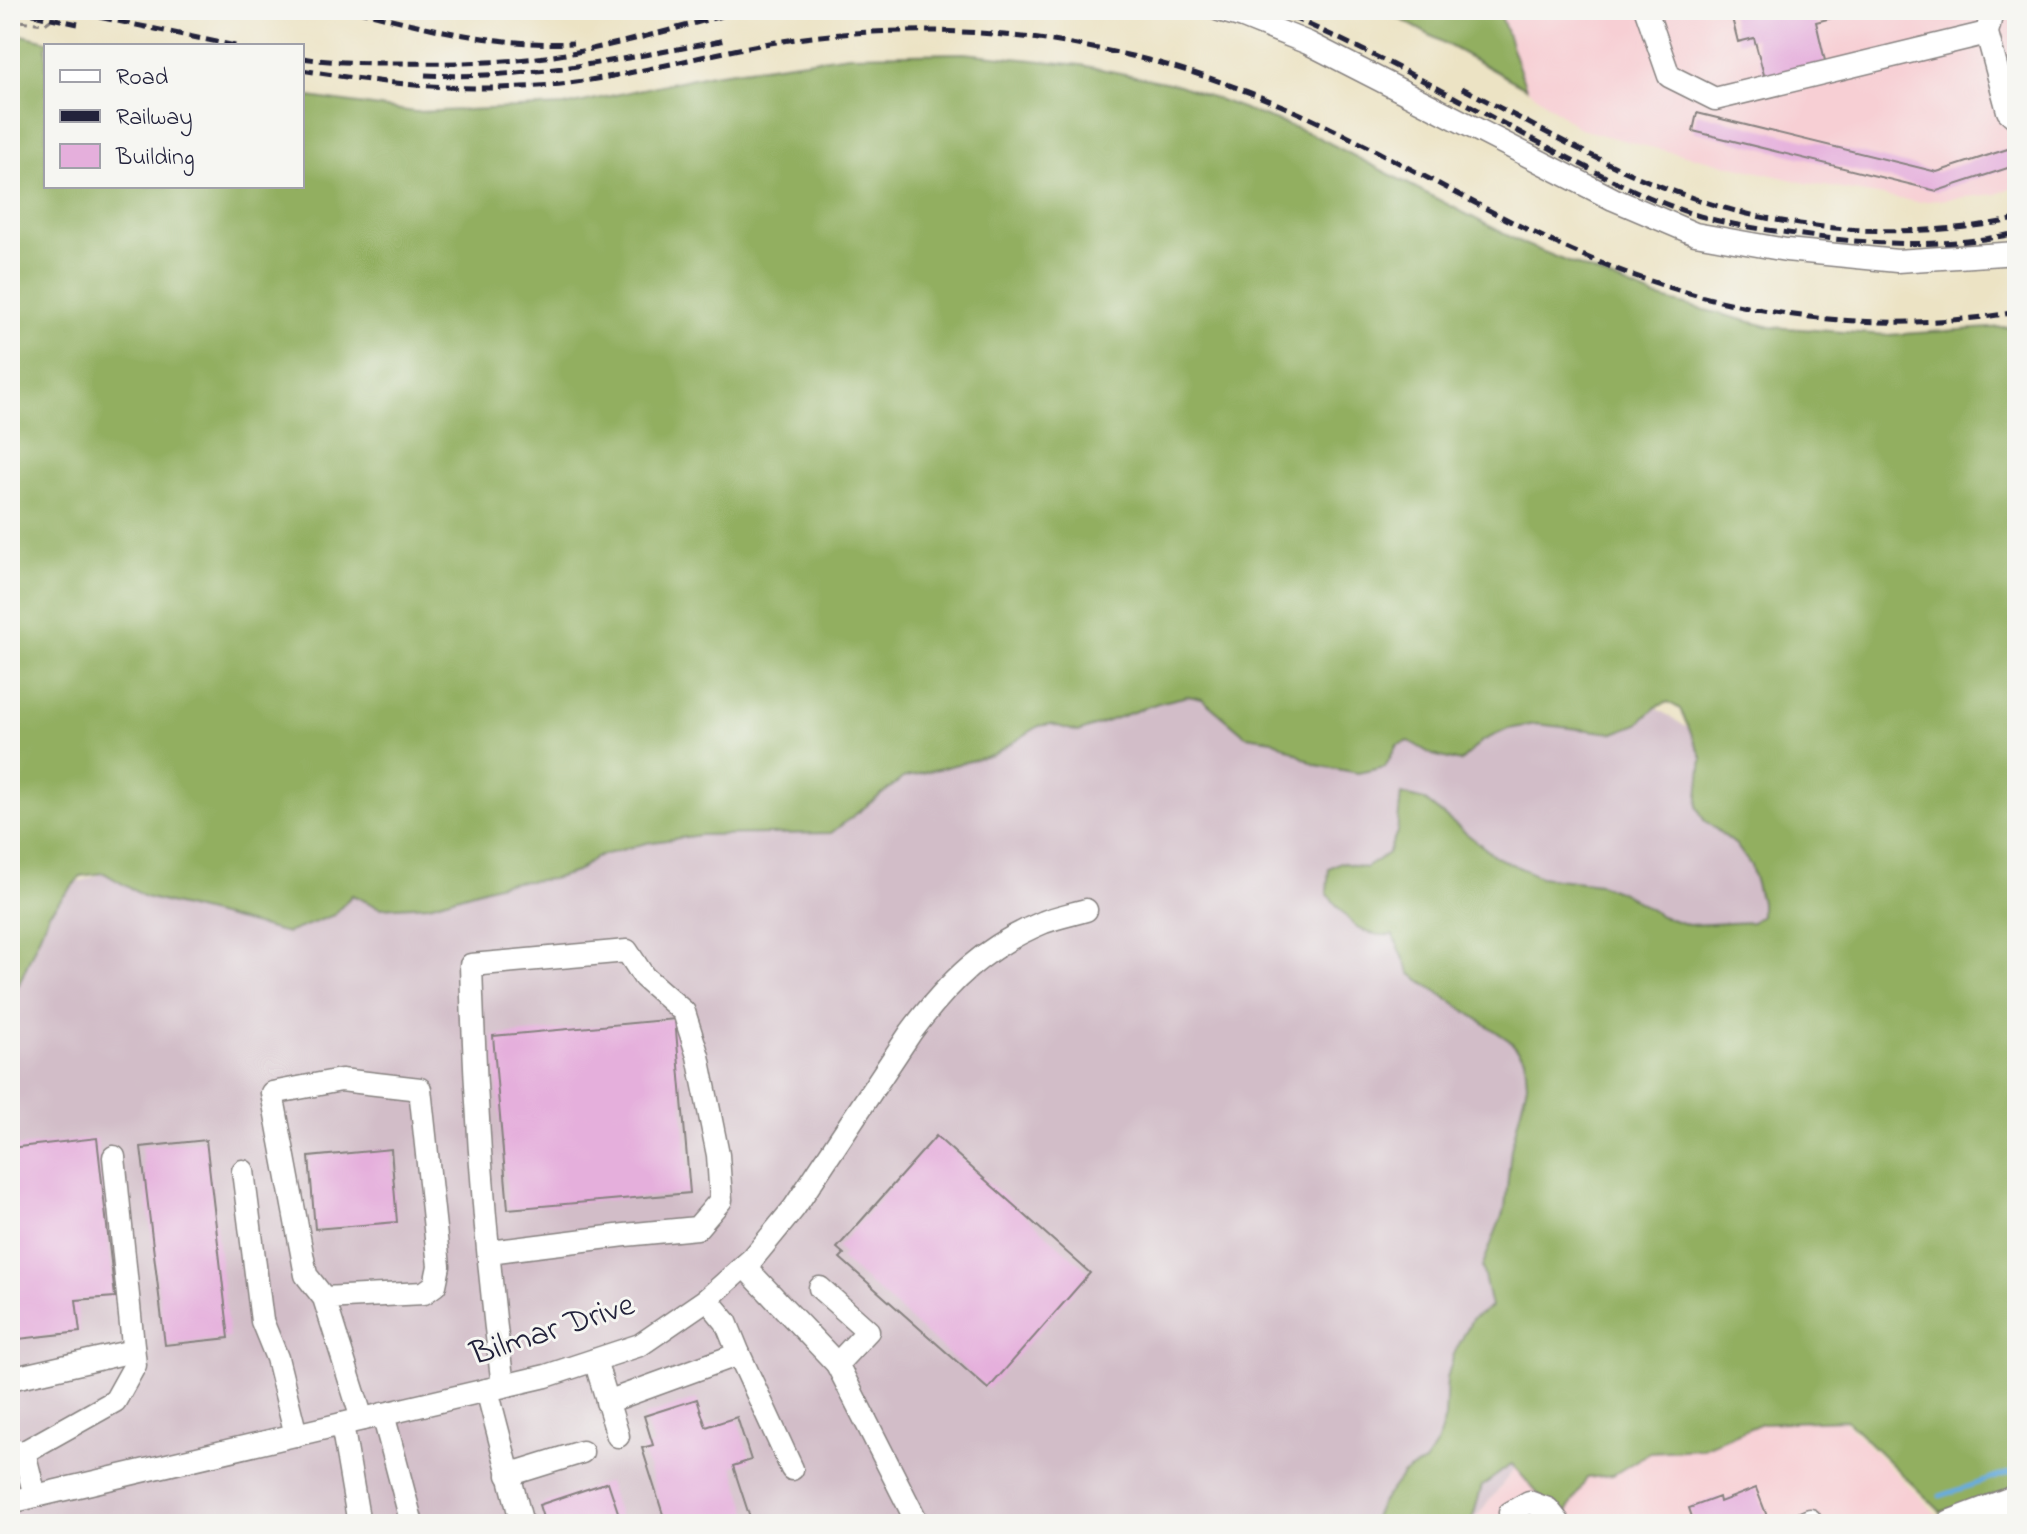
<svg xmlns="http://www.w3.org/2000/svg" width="2027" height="1534" font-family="'Indie Flower',sans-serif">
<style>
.built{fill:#f7cfd4}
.industrial{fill:#d2bdc8}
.forest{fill:#92af61;stroke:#5a684e;stroke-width:2}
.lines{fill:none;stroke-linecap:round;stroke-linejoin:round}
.stream{stroke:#67acdd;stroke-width:5}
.building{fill:#e5afdc}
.minor-casing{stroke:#878280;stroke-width:25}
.major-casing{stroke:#878280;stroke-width:31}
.path{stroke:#878280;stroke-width:3;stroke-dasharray:6 6;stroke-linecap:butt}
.minor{stroke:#fff;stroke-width:22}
.major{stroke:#fff;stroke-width:28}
.rail{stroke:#22223b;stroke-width:5;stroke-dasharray:12 6;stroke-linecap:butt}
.labels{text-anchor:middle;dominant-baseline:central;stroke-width:6;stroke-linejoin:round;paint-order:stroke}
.street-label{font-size:34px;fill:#22223b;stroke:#f6f6f2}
</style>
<rect width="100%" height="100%" fill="#f6f6f2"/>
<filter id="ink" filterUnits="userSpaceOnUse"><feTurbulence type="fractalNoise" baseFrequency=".0125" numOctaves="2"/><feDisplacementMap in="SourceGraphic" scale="16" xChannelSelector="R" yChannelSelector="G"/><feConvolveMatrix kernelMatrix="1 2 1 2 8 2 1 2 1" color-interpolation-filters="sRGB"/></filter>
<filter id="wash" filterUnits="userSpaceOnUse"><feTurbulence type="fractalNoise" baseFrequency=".006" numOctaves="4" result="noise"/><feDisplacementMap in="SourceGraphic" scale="32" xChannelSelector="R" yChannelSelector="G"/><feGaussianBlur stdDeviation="1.8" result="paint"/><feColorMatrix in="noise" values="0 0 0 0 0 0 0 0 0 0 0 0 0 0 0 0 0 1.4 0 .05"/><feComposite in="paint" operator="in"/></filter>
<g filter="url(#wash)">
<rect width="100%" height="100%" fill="#ece3c4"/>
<g class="built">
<polygon points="1499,10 2017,10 2017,185 1997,194 1918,202 1806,183 1641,145 1580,129 1526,88"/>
<polygon points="1680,1258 1947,1524 1471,1524"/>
</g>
<polygon class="industrial" points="1272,465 1961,901 1471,1524 10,1524 10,906"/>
<g class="forest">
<polygon points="1384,10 1499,10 1526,88"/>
<path d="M 10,32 L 67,46 L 46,46 L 46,186 L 302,186 L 302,96 L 415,112 L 564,106 L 712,74 L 849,55 L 964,53 L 1081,65 L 1179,85 L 1312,134 L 1524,244 L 1655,297 L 1771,327 L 1888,335 L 2017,326 L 2017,1487 L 1941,1512 L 1846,1420 L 1762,1423 L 1701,1449 L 1650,1452 L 1613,1475 L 1587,1478 L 1567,1512 L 1544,1501 L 1512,1464 L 1482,1486 L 1471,1524 L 1371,1524 L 1380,1504 L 1403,1474 L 1424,1463 L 1437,1444 L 1445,1418 L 1447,1378 L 1454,1354 L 1472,1319 L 1491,1307 L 1482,1267 L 1505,1208 L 1511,1149 L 1527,1084 L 1525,1058 L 1510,1041 L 1411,974 L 1393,935 C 1357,938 1347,918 1327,893 L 1329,868 L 1340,862 L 1365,868 L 1388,853 L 1397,832 L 1401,794 L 1424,800 L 1496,857 L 1540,877 L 1599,884 L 1623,893 L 1661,916 L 1688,925 L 1752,922 L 1761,915 L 1761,902 L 1751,866 L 1736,845 L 1704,820 L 1697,807 L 1702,757 L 1680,709 L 1668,702 L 1656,707 L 1638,724 L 1614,733 L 1536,724 L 1508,729 L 1482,741 L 1460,762 L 1433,755 L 1409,741 L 1397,745 L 1385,767 L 1358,773 L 1316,765 L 1273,740 L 1246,736 L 1202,699 L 1188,696 L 1158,703 L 1078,732 L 1051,724 L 1039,726 L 993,755 L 903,778 L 831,833 L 700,835 L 646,843 L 596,857 L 576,872 L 552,879 L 504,883 L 429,905 L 380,908 L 352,895 L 334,915 L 287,933 L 145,897 L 104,873 L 81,876 L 49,913 L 19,984 L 10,993 Z"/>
</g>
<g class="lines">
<polyline class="stream" points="1940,1496 2017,1470"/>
</g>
<g id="blocks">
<g class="building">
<polygon points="1730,10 1858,10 1858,11 1816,22 1826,65 1766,82 1754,38 1738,42"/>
<polygon points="1697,113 1937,172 2017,146 2017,165 1937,191 1693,131"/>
<polygon points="675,1019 690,1193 508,1209 493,1036"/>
<polygon points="936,1136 1090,1273 988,1389 840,1258 844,1254 837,1248"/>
<polygon points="97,1138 115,1297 76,1300 80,1332 10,1340 10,1148"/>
<polygon points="206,1140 229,1338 165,1345 141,1147"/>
<polygon points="391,1149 397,1222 315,1229 309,1157"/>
<polygon points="697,1399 706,1427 737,1417 751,1460 733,1466 752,1524 666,1524 642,1448 653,1445 644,1416"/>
<polygon points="608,1482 622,1524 545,1524 539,1505"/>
<polygon points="1756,1488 1770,1524 1683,1524 1693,1520 1689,1508 1719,1497 1720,1502"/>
<polygon points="492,1517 494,1524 466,1524 466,1523"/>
</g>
</g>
</g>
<g filter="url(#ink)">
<use href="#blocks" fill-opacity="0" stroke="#878280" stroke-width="2"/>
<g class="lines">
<g class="minor-casing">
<g id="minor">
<polyline points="1219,10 1243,17 1308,43 1613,199 1695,234 1786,250 1897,261 2017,253"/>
<polyline points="1646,10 1669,76 1715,99 1987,33"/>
<polyline points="1996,10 1992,12 1987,33 2008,111 2017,119"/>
<polyline points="243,1171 262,1321 277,1358 296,1435"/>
<path d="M 489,1252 L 625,1235 L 697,1228 L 721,1200 L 718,1155 L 698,1056 L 684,1012 L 644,977 L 627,951 L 471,965 C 475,1105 485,1247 503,1386"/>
<polyline points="744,1266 837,1364 918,1524"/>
<polyline points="820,1288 868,1331 837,1364"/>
<polyline points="324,1298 424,1293 435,1285 439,1266 420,1089 341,1080 272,1093 306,1275 324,1298 362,1419"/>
<polyline points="707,1299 726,1322 739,1354 792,1469"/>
<polyline points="595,1360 618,1436"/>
<polyline points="10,1379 133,1351"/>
<polyline points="487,1390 522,1524"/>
<polyline points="607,1402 739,1354"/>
<polyline points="383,1414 412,1524"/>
<polyline points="342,1424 359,1524"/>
<polyline points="10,1450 24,1452 35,1496"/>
<polyline points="24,1452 115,1401 135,1365 114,1157"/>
<polyline points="508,1475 582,1452"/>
<path d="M 10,1502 L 546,1376 L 640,1345 L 707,1299 L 753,1258 L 794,1208 L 911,1032 C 949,981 984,947 1044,922 C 1057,917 1072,914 1086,910"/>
<polyline points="1510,1513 1529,1502 1548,1509 1560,1524"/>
<polyline points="1801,1524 1810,1520 1811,1524"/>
</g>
</g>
<g class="major-casing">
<polyline id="major" points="1951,1524 2017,1499"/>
</g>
<g class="path">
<polyline points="1952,10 1963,19"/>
<polyline points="10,20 45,24 53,18 54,10"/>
</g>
<use href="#minor" class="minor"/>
<use href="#major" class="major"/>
<g class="rail">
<polyline points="15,10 78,24"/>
<polyline points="65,10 236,46"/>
<path d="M 355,10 C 429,28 497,47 573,43"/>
<path d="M 1274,10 C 1360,45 1441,90 1523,134 C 1573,160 1623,188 1676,208 C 1710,221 1746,227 1782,232 C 1859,244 1940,250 2017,233"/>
<path d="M 302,58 C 334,63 367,63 400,63 C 458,64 519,63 577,52 C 632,41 689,25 743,10"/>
<path d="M 302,70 C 384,84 467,93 551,85 C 625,78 696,56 770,43 C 878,25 990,27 1098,49 C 1174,63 1248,89 1318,122 C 1404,163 1486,212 1573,251 C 1712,313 1866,338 2017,312"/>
<path d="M 425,75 C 527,80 627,58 726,40"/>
<path d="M 1462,88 C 1538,127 1612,171 1693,198 C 1792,233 1914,240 2017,219"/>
</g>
</g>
</g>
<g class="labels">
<g class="street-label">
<text transform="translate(553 1331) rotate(-18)">Bilmar Drive</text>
</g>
</g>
<rect width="2027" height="1534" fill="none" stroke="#f6f6f2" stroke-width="40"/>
<rect x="44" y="44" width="260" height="144" fill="#f6f6f2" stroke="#a1a1a9" stroke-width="2"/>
<rect x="60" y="70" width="40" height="12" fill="#ffffff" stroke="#a1a1a9" stroke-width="2"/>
<text x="116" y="84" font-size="24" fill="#22223b">Road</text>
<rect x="60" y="110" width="40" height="12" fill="#22223b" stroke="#a1a1a9" stroke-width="2"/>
<text x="116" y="124" font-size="24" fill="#22223b">Railway</text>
<rect x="60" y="144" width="40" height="24" fill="#e5afdc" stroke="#a1a1a9" stroke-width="2"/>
<text x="116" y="164" font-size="24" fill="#22223b">Building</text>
</svg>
